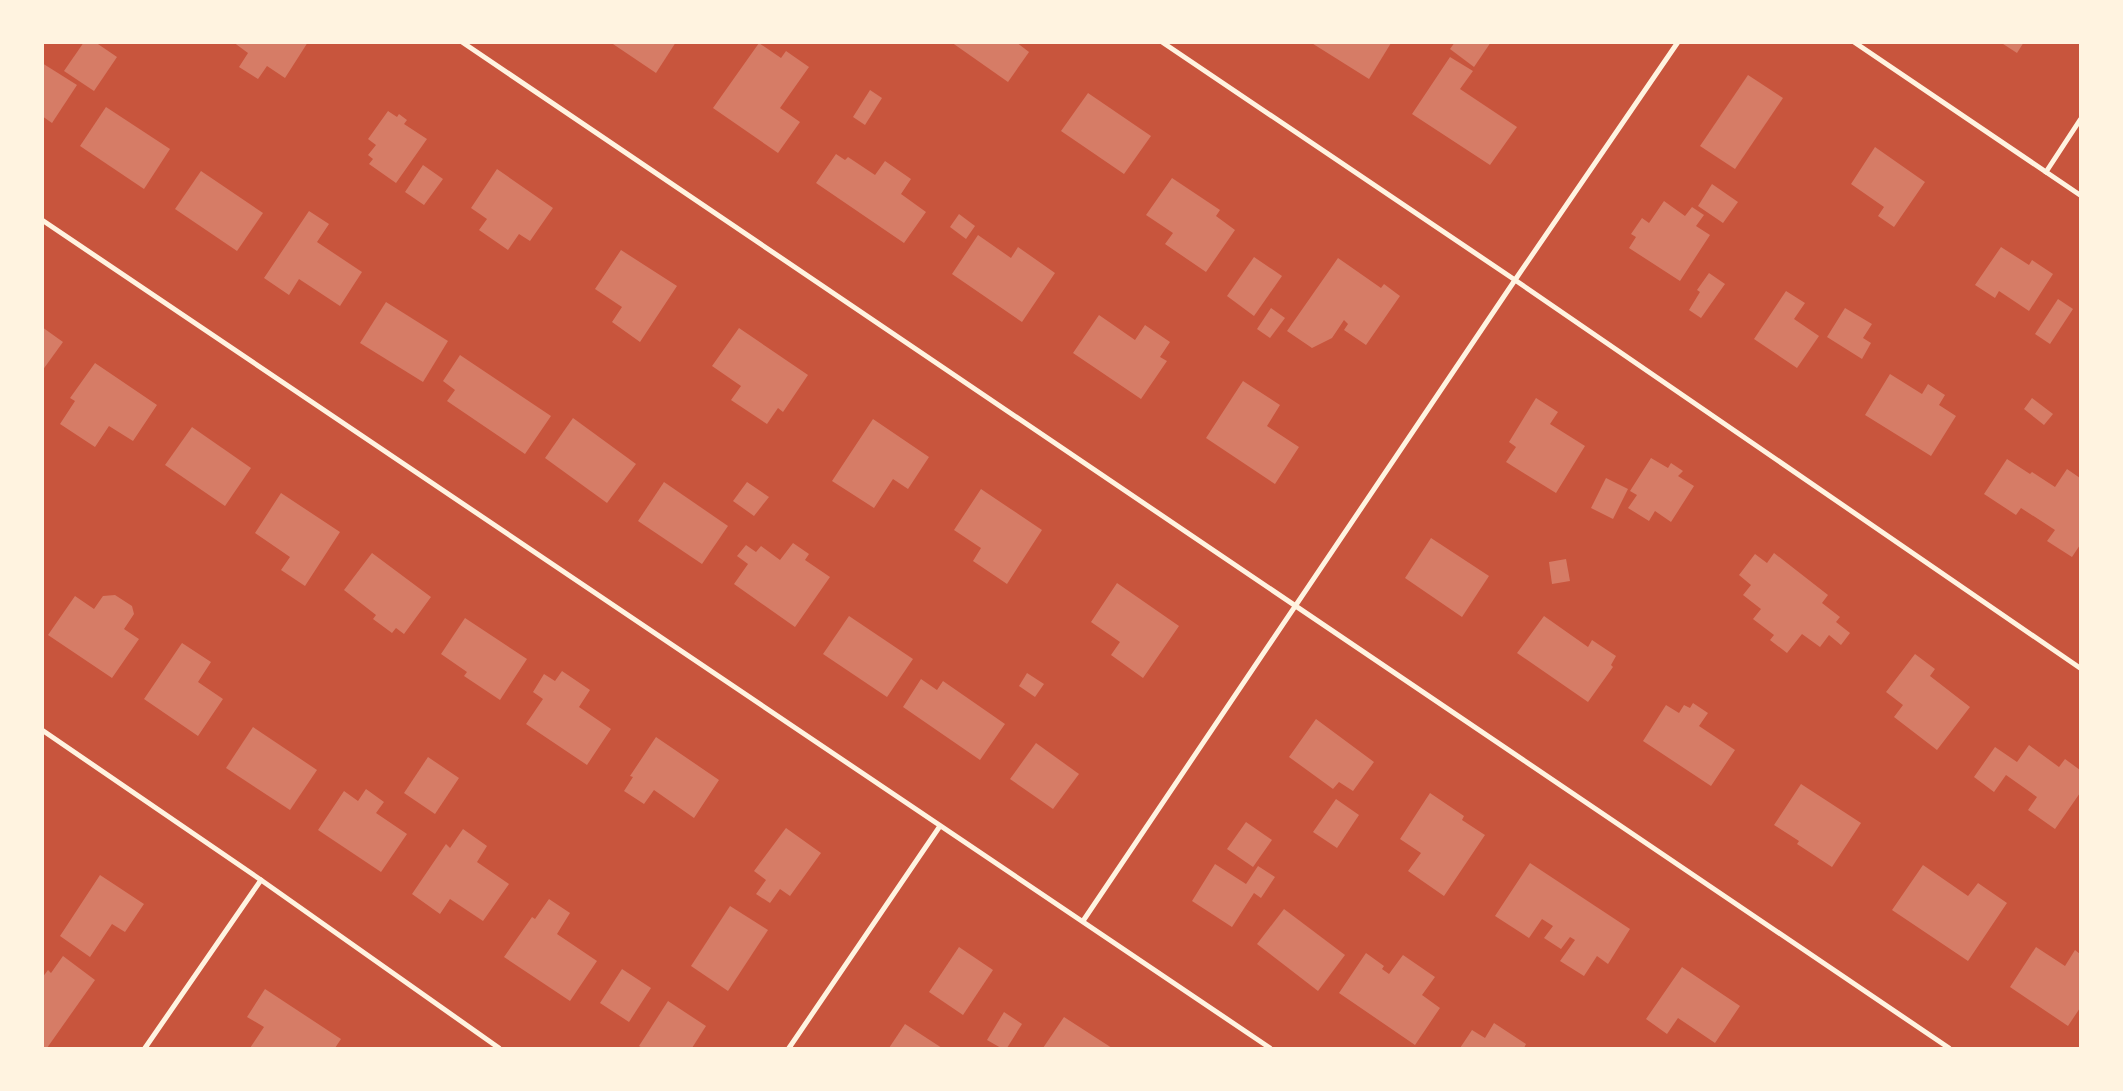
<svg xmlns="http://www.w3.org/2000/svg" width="2123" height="1091" font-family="'Asap Condensed',sans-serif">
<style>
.building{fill:#d67c66}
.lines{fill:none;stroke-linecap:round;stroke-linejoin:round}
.minor{stroke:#fff3e0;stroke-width:5}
</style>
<rect width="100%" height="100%" fill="#c8553d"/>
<g class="building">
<polygon points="84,42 95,42 117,57 94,91 64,71"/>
<polygon points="233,42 308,42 285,78 267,66 258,79 239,67 248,53"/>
<polygon points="610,42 676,42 656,73"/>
<polygon points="951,42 1016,42 1029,52 1008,82"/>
<polygon points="1310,42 1389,42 1391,43 1369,79"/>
<polygon points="1455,42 1491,42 1474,67 1450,49"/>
<polygon points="2000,42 2024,42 2017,53"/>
<polygon points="759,43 781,58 786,51 809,67 780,108 800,122 778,153 713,108"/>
<polygon points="1450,57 1473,71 1460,89 1517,127 1490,165 1412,114"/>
<polygon points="42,63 77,85 52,123 42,116"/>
<polygon points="1748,75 1783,98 1735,169 1700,146"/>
<polygon points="870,90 882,98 865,125 853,117"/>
<polygon points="1088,93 1151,136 1124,174 1061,131"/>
<polygon points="106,107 170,149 144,189 80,146"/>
<polygon points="388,111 397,117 399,114 407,120 404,124 427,139 396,183 369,164 373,159 368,155 376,145 368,139"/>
<polygon points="1875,147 1925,182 1894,227 1878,216 1884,207 1851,184"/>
<polygon points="836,154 845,160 848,157 875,175 885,161 911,179 901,194 926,212 904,243 816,183"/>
<polygon points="423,165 443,179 424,205 405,192"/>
<polygon points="497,169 553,208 530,241 519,234 508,250 479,230 487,219 471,208"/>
<polygon points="201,171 263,213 237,251 175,209"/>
<polygon points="1172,178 1220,210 1216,216 1235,230 1206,272 1165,244 1173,233 1146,215"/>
<polygon points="1712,184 1738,202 1723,223 1698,206"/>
<polygon points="1664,201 1685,216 1692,207 1704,215 1696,226 1710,235 1680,281 1629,248 1636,237 1631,234 1642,218 1649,223"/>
<polygon points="309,211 329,224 317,242 362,272 340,306 299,279 289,295 264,278"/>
<polygon points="959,214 975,226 966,239 950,227"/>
<polygon points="978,235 1011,258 1018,247 1055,273 1022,322 952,274"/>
<polygon points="2001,247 2029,265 2032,260 2053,274 2029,311 1999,291 1995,298 1975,285"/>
<polygon points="621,250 677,286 640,342 612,322 622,307 595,289"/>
<polygon points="1254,257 1282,276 1254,316 1227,296"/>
<polygon points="1338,258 1381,288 1384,284 1400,296 1366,345 1344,330 1348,324 1344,320 1332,338 1312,348 1287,331"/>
<polygon points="1709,273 1725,284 1701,318 1689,310 1700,292 1697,290"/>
<polygon points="1786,291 1805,303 1794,319 1819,336 1797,368 1754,339"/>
<polygon points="2058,299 2073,309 2050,344 2035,334"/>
<polygon points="386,302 448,341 423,382 360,343"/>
<polygon points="1271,308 1285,318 1270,338 1257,329"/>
<polygon points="1845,308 1872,324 1863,338 1871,343 1862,359 1827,337"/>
<polygon points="1099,315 1135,340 1145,325 1170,342 1160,357 1167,361 1141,399 1073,353"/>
<polygon points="42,327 63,342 42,371"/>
<polygon points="739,328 808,375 783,412 778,408 767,424 731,400 741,386 712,366"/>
<polygon points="460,355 551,416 525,454 447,401 455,390 443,381"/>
<polygon points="95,363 157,405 133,441 109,426 95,447 60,424 75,401 70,398"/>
<polygon points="1890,374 1922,394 1928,384 1945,395 1939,405 1956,416 1931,456 1865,415"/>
<polygon points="1243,381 1280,405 1267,426 1299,447 1275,484 1206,438"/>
<polygon points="1536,398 1558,412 1550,424 1585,446 1556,493 1506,462 1516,447 1509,442"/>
<polygon points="2032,398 2053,414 2044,425 2024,409"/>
<polygon points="573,418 636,464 607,503 545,458"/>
<polygon points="873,419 929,457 908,489 893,479 874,508 832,481"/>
<polygon points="192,427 251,468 225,506 165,465"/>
<polygon points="1651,458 1668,468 1671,463 1683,471 1678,476 1694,486 1671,522 1655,511 1649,521 1628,508 1637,495 1630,491"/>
<polygon points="2007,459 2030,474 2032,472 2055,487 2067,469 2080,478 2080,545 2072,557 2047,541 2055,530 2021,508 2016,515 1984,494"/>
<polygon points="1606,478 1628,489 1613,519 1591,508"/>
<polygon points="664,482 728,526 702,564 638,521"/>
<polygon points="747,482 769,497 754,516 733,501"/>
<polygon points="981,489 1042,530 1007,584 973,561 981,548 954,530"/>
<polygon points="281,493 340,532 305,586 281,570 290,557 255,533"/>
<polygon points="1431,538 1489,576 1462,617 1405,578"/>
<polygon points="793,543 809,554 805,560 830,577 795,627 734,584 748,564 737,556 746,545 756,552 761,546 780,560"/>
<polygon points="372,553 431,597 404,634 396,628 392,633 373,619 376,615 344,590"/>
<polygon points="1774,553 1828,595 1822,603 1840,617 1836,622 1850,633 1841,645 1829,635 1820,647 1802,634 1787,653 1770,640 1774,635 1753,619 1761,609 1743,595 1751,585 1739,575 1755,554 1767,563"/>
<polygon points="1566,559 1570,581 1552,584 1549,562"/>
<polygon points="1117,583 1179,626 1143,678 1111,655 1120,642 1091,622"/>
<polygon points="115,595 132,606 134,614 124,629 139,639 112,678 48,635 75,596 94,609 103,596"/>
<polygon points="849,616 913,659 887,697 823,654"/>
<polygon points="1544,616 1588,647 1592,640 1616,656 1611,665 1613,667 1588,702 1517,653"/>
<polygon points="465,618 527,659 500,700 464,676 467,672 441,654"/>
<polygon points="182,643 211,662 198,682 223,699 198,736 144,699"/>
<polygon points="1915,654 1935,669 1930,676 1970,707 1937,750 1894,717 1903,705 1886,692"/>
<polygon points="562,671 590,690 579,707 611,729 587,765 526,724 543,699 533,692 544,674 555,681"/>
<polygon points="1027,673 1044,684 1035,697 1019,686"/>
<polygon points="921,679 937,690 943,681 1005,724 980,760 903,707"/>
<polygon points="1693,703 1708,713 1699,726 1735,750 1711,786 1643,741 1666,705 1679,713 1684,705 1690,708"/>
<polygon points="1316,719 1374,762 1353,791 1339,782 1333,789 1289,757"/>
<polygon points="253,727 317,770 290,810 226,768"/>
<polygon points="656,737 719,780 694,818 654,790 644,804 624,791 633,777 630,776"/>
<polygon points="1036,743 1079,774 1053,809 1010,779"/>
<polygon points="2029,745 2059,767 2065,759 2080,770 2080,793 2055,829 2028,810 2037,797 2006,775 1994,792 1974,777 1995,747 2017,762"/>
<polygon points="428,757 459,778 435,814 404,793"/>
<polygon points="1801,784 1861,823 1832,867 1797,844 1799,841 1774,825"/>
<polygon points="366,789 384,802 376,813 407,834 381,872 318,830 344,791 358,801"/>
<polygon points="1430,793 1464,816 1462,820 1485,835 1444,896 1408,871 1421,853 1400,839"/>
<polygon points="1336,799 1359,815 1337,848 1313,832"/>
<polygon points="1246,822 1272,840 1253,867 1227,849"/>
<polygon points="786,828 821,853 790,896 780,889 770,903 756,894 766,880 754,871"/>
<polygon points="463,829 487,846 477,862 509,884 483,921 450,899 440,914 412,894 446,844 450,848"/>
<polygon points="1530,863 1630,929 1608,964 1597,956 1584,976 1560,961 1575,940 1570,937 1561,949 1544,938 1553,926 1542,919 1529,938 1495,916"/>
<polygon points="1215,864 1246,884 1258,866 1275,877 1261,898 1254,893 1232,927 1192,901"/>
<polygon points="1923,865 1968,896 1978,883 2007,903 1968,961 1892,910"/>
<polygon points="100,875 144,904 125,932 112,924 90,957 60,936"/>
<polygon points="549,899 570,913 557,934 597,961 570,1001 504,957 532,917 535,919"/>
<polygon points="730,906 768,930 728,991 691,966"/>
<polygon points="1284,909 1345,955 1318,991 1257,944"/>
<polygon points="959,947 993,970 963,1015 929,992"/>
<polygon points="2036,947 2065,966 2075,950 2080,954 2080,1008 2068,1026 2010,987"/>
<polygon points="1366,953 1384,966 1382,969 1389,974 1403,955 1435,977 1422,995 1440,1008 1415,1045 1339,993"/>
<polygon points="63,956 95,980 47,1048 42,1048 42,978 48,970 51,973"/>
<polygon points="1682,967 1740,1006 1715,1043 1678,1018 1667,1034 1646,1019"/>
<polygon points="622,969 651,988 629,1022 600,1003"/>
<polygon points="265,989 341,1039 335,1048 250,1048 264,1027 247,1017"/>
<polygon points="668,1001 706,1026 692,1048 642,1048 639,1046"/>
<polygon points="1004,1012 1022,1024 1007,1048 1001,1048 987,1040"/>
<polygon points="1064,1017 1112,1048 1043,1048"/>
<polygon points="1494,1023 1526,1044 1524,1048 1460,1048 1472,1030 1485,1038"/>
<polygon points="905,1024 942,1048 889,1048"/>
</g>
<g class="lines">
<g class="minor">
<polyline points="462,42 1949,1048"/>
<polyline points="1162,42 1515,280 2080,668"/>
<polyline points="1854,42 2080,195"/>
<polyline points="2046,172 2080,120"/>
<polyline points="42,220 1270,1048"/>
<polyline points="42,730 261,880 499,1048"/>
<polyline points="1083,921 1515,280 1678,42"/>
<polyline points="145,1048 261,880"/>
<polyline points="789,1048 940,826"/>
</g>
</g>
<rect width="2123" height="1091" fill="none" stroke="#fff3e0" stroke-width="88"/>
</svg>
